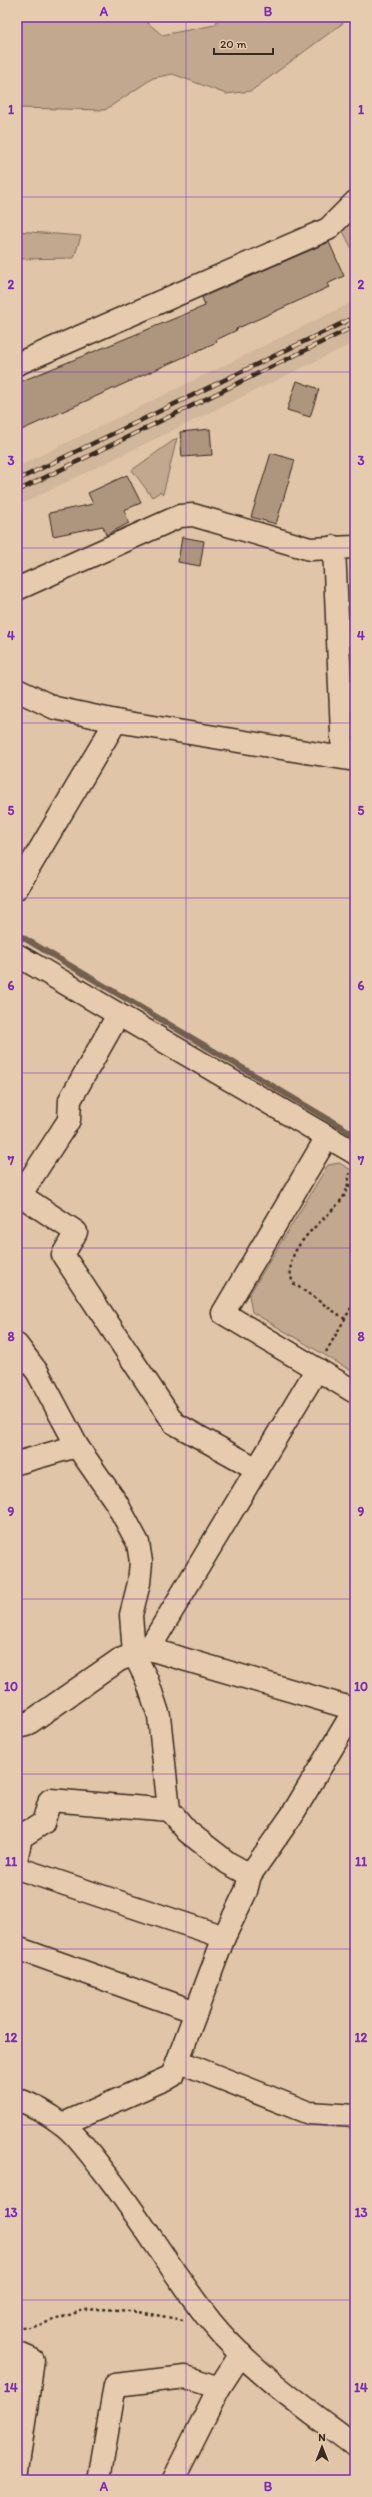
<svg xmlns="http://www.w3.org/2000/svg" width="372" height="2497" font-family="Itim,sans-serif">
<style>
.built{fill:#d1b79b}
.green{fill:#c2a88f;stroke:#7e6956}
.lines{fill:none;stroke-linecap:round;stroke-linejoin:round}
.stream{stroke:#735e4d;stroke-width:6}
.building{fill:#ad957e;stroke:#3b2a1e}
.minor-casing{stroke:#3b2a1e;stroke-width:25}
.major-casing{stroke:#3b2a1e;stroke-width:25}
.path{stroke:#3b2a1e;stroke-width:2.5;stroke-dasharray:3 3;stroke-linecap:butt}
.minor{stroke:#e7cbae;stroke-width:22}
.major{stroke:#e7cbae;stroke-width:22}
.rail-casing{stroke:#3b2a1e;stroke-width:4.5}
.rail{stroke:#e7cbae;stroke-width:3;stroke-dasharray:9;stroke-linecap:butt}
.grid{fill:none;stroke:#7b2cbf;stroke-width:1;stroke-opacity:0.55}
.neatline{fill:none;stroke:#7b2cbf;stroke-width:1.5}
.grid-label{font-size:13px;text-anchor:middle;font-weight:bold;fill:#7b2cbf}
</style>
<rect width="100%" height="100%" fill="#e0c5a8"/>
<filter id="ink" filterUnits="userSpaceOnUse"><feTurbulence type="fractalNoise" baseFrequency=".025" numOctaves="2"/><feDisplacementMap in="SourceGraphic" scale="8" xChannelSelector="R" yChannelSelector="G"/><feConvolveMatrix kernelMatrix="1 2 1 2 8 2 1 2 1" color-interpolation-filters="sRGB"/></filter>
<g filter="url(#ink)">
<polygon class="built" points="355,301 355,342 17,506 17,467"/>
<g class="green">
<polygon points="17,17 141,17 162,35 215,25 219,17 351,17 251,91 226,94 173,74 153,78 105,110 17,108"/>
<polygon points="355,214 355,255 342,229"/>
<polygon points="17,231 81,236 74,258 17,259"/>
<polygon points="177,438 163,494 160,492 152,497 132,470"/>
<polygon points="339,1163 355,1172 355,1373 252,1312 249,1295 328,1165"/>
</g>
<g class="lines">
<polyline class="stream" points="17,934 355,1135"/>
</g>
<g class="building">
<polygon points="329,242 344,276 327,284 329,287 236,329 237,330 216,340 217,342 17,432 17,383 205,306 202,297"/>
<polygon points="297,381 319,389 310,417 287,410"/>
<polygon points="210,429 212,455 182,457 180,432"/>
<polygon points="271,453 295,460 276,524 251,517"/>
<polygon points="127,475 141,503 124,510 129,523 106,535 103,526 53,536 49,513 93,504 88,493"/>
<polygon points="182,537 204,541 200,566 178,562"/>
</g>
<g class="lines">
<g class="minor-casing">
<g id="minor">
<polyline points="17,364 328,229 355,202"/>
<polyline points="334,547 343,757"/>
<polyline points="17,589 180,516 193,515 310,549 355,547"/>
<polyline points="17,690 55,708 116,721 355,760"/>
<polyline points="17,888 116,721"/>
<polyline points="17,955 355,1153"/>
<polyline points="327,1137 223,1313 355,1392"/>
<polyline points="20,1195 76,1232 63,1255 174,1423 257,1469"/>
<polyline points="17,1200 69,1120 70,1100 118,1015"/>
<polyline points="17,1345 38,1373 77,1446 116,1502 138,1543 141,1562 139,1583 131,1615 134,1654 147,1680 159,1716 169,1810 188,1832 228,1863 250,1875"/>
<polyline points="17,1463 77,1446"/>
<polyline points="149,1649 317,1369"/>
<polyline points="17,1727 26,1725 119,1660 149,1649 354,1709"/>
<polyline points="17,1856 21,1837 43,1823 50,1800 169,1810"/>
<polyline points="17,1868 224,1937"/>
<polyline points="17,1948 196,2012"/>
<polyline points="178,2061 309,2113 355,2116"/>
<polyline points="63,2124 172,2076 224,1937 246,1891 250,1875 292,1815 355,1709"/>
<polyline points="17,2353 33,2360 17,2471"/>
<polyline points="99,2480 115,2385 186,2377 219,2388"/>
<polyline points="173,2480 219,2388 241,2354"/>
</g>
</g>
<g class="major-casing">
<path id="major" d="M 17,2099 C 33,2105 48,2113 62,2124 C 77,2135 90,2154 102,2169 C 141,2218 172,2273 211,2322 C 251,2371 305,2408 355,2446"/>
</g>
<g class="path">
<polyline points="348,1185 355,1188"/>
<path d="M 345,1319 L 293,1283 C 279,1246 327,1222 344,1196 C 348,1189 348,1181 350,1173"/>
<polyline points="326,1352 355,1301"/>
<path d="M 17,2325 L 27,2329 L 84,2310 C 118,2307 150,2314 183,2320"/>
</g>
<use href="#minor" class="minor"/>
<use href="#major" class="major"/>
<g class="rail-casing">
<g id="rail">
<polyline points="17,480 355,317"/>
<polyline points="17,491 355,326"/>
</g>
</g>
<use href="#rail" class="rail"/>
</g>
</g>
<path class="grid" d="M 186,17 L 186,2480M 17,197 L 355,197M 17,372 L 355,372M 17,548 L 355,548M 17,723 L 355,723M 17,898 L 355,898M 17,1073 L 355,1073M 17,1248 L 355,1248M 17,1424 L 355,1424M 17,1599 L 355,1599M 17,1774 L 355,1774M 17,1949 L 355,1949M 17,2125 L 355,2125M 17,2300 L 355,2300"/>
<rect width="372" height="2497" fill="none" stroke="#e7cbae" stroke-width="44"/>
<g transform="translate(322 2447)" stroke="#e7cbae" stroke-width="3" paint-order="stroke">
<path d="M0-3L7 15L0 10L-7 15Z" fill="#3b2a1e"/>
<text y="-6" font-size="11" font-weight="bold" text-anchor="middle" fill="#3b2a1e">N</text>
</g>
<path d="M214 48v6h59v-6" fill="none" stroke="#3b2a1e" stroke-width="2"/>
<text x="220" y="48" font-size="12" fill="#3b2a1e" stroke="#e7cbae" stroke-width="3" paint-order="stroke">20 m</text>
<rect x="22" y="22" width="328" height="2453" class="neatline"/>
<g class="grid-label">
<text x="104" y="16">A</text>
<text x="268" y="16">B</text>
<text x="11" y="114">1</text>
<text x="361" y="114">1</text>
<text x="11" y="289">2</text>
<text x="361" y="289">2</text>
<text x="11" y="465">3</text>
<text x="361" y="465">3</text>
<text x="11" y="640">4</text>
<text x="361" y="640">4</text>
<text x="11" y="815">5</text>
<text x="361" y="815">5</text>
<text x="11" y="990">6</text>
<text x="361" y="990">6</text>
<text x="11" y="1165">7</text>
<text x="361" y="1165">7</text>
<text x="11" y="1341">8</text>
<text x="361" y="1341">8</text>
<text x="11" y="1516">9</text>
<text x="361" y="1516">9</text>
<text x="11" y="1691">10</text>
<text x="361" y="1691">10</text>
<text x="11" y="1866">11</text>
<text x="361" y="1866">11</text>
<text x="11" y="2042">12</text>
<text x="361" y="2042">12</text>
<text x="11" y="2217">13</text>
<text x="361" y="2217">13</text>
<text x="11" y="2392">14</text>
<text x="361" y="2392">14</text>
<text x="104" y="2491">A</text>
<text x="268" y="2491">B</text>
</g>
</svg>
